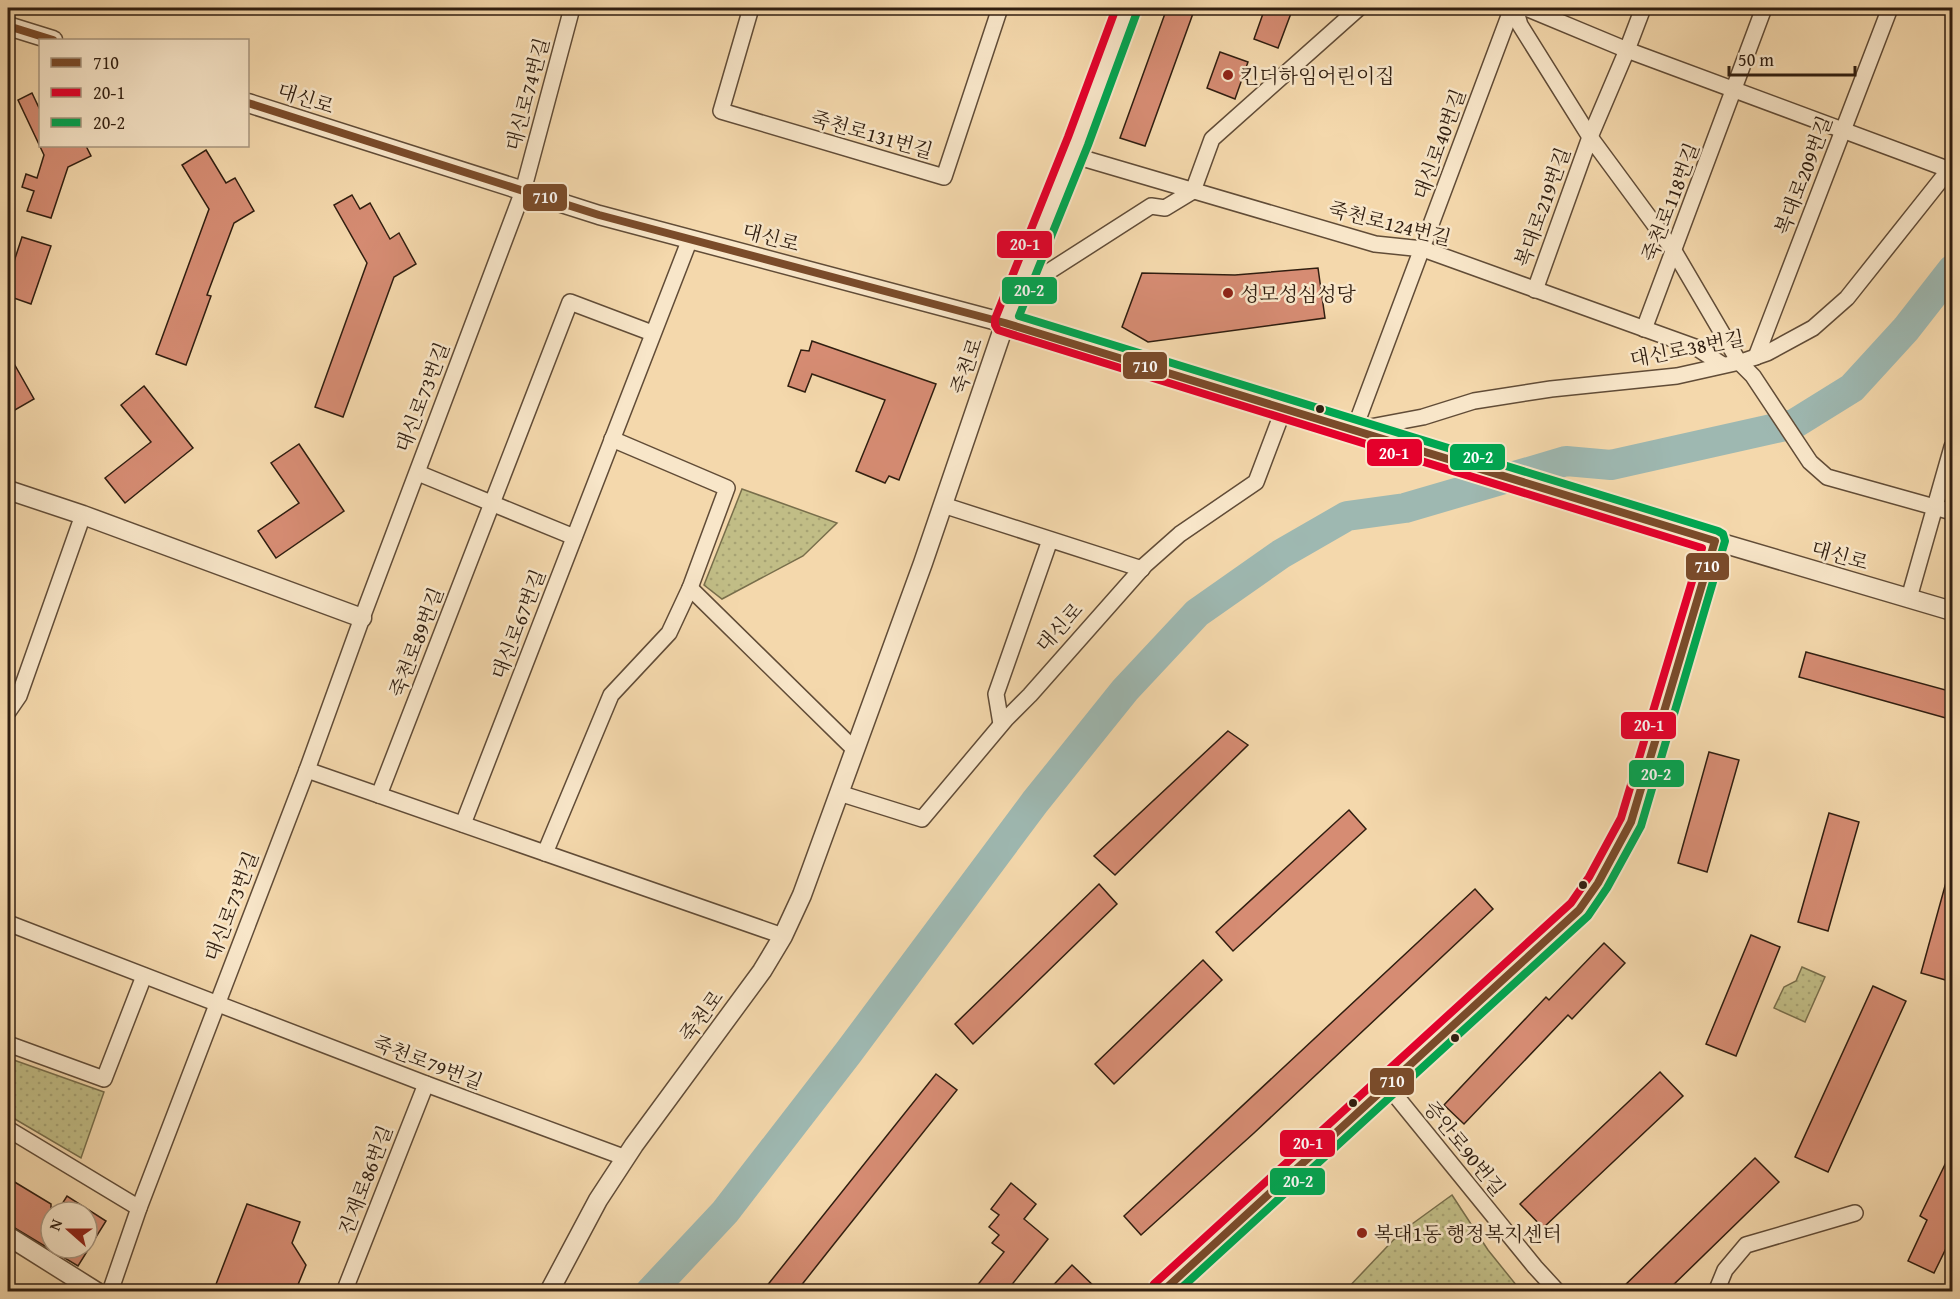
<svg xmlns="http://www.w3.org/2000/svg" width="1960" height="1299" font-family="'Gentium Book Plus','Noto Serif KR',serif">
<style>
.park{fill:url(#park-dots);stroke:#786e4b;stroke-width:1.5}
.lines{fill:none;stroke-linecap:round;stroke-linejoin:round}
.river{stroke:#9eb8b1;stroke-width:30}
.building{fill:#d68c73;stroke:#301e10;stroke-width:1.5}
.minor-casing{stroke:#614c37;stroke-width:18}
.tertiary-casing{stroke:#614c37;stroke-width:21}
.minor{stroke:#f8e6c9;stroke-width:15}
.tertiary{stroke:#f8e6c9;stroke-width:18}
.bus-1-casing{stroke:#f8e6c9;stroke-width:12}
.bus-2-casing{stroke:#f8e6c9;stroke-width:12}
.bus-3-casing{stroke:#f8e6c9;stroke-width:12}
.bus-1{stroke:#7a4b2a;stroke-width:8}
.bus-2{stroke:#e4002b;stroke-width:8}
.bus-3{stroke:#00a651;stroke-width:8}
.poi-dot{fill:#8f2418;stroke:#f8e6c9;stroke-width:2}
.bus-dot{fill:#301e10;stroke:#f8e6c9;stroke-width:2}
.labels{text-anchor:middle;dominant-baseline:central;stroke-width:5;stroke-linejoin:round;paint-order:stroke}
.poi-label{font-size:20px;fill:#301e10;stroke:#f8e6c9;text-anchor:start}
.street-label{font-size:20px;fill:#301e10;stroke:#f8e6c9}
.line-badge{stroke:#f8e6c9;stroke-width:2}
.badge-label{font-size:16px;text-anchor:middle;font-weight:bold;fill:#fff}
</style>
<defs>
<pattern id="park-dots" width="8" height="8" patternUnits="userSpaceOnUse" patternTransform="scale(1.5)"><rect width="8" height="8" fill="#c1bd86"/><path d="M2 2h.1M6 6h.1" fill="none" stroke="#a6a273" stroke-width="1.8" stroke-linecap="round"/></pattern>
</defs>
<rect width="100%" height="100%" fill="#f4d8ac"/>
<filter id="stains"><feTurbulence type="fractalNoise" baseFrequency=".00333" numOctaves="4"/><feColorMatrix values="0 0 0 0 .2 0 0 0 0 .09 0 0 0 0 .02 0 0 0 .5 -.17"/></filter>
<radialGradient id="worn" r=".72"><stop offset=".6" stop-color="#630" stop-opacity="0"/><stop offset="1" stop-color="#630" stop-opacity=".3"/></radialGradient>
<g class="park">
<polygon points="742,489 837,523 803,556 722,599 704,585"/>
<polygon points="1802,967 1825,977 1805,1022 1774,1008 1784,987 1796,981"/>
<polygon points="8,1058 104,1092 81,1158 8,1115"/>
<polygon points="1452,1195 1488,1250 1521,1291 1345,1291 1401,1232"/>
</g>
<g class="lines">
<polyline class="river" points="650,1292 725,1212 848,1053 1035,802 1125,690 1197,613 1281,554 1347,516 1405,508 1566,461 1611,465 1794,424 1852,388 1906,329 1952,270"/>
</g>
<g class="building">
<polygon points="1167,8 1195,8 1145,146 1120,138"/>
<polygon points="1265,8 1293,8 1278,48 1254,39"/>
<polygon points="1220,52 1248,62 1235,99 1207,88"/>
<polygon points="32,93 40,110 40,146 86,146 91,156 68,167 51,218 27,211 34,191 22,187 26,174 37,178 44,155 18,100"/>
<polygon points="206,150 226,183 235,178 254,211 234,223 207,295 211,296 186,365 156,354 209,209 182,165"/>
<polygon points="352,195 360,209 370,203 390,239 399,233 416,264 394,277 343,417 315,407 367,263 334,205"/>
<polygon points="22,237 51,246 31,304 8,296 8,280"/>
<polygon points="1318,268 1325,318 1148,342 1122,327 1142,273 1235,275"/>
<polygon points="812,341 936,384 899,480 889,476 885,483 856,471 885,400 812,374 805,392 788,386 801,350 809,351"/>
<polygon points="8,353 34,399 8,414"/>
<polygon points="144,386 193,448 125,503 105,478 151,442 121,405"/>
<polygon points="299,444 344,511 276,558 258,531 299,503 271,463"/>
<polygon points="1806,652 1953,692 1953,720 1799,677"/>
<polygon points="1228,731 1248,745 1115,875 1094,856"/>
<polygon points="1709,752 1739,760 1707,872 1678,863"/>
<polygon points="1349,810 1366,829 1233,951 1216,932"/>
<polygon points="1829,813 1859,822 1828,931 1798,922"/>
<polygon points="1948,875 1953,876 1953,970 1949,981 1921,973"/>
<polygon points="1099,884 1117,904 973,1044 955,1024"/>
<polygon points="1475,889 1493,909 1254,1133 1141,1235 1124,1216"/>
<polygon points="1751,935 1780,947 1736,1056 1706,1044"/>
<polygon points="1604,943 1625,963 1572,1019 1568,1015 1464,1124 1444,1105 1546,997 1549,1000"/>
<polygon points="1203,960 1222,980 1114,1084 1095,1064"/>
<polygon points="1873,986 1906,1001 1828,1172 1795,1157"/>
<polygon points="1660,1072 1683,1096 1543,1228 1520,1204"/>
<polygon points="936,1074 957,1090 834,1244 796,1292 762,1292"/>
<polygon points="1953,1148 1953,1234 1934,1273 1908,1261 1927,1220 1920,1216"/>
<polygon points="1755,1158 1779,1182 1666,1292 1618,1292"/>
<polygon points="8,1178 51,1204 51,1248 87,1248 87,1212 57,1212 67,1196 106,1221 78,1266 8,1224"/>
<polygon points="1011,1183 1036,1204 1024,1219 1048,1239 1006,1292 972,1292 1004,1252 992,1243 999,1235 989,1227 999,1215 991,1209"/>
<polygon points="247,1204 300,1222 292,1243 306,1265 295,1292 213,1292"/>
<polygon points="1072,1265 1100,1292 1047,1292"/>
</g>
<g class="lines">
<g class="minor-casing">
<g id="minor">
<polyline points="751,8 721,111 944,177 1000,8"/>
<polyline points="1515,8 1520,25 1590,137"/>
<polyline points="1526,8 1627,50 1950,170"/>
<polyline points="1590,137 1627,50 1643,8"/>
<polyline points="1072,155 1375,244 1423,249 1695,347 1723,365"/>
<polyline points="1535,290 1590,137 1674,251 1739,362 1753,376 1810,462 1827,477 1952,512"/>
<polyline points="1017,292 1151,206 1165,208 1193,191 1212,139 1359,8"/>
<polyline points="1644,329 1764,8"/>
<polyline points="1756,357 1890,8"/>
<polyline points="1354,430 1423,417 1474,401 1551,389 1677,376 1744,361 1767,353 1813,328 1847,298 1952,166"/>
<polyline points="1354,430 1512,8"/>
<polyline points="418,473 574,537"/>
<polyline points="943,505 1142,569"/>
<polyline points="690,588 855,750"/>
<polyline points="1909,598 1952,447"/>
<polyline points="8,712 19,696 83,515"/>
<polyline points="1001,724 996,694 1050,540"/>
<polyline points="307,770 783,936"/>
<polyline points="839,793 922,819 1006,719 1030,695 1145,565 1180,534 1256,482 1284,408"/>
<polyline points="379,795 570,302 652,333"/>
<polyline points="463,824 690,239"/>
<polyline points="545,853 611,695 669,633 690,588 727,488 612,439"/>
<polyline points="8,923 426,1084 626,1158"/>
<polyline points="8,1044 104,1079 144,976"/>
<polyline points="1387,1085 1535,1267 1558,1292"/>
<polyline points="8,1129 139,1208"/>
<polyline points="110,1292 139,1208 307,770 362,618 523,191 572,8"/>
<polyline points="344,1292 426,1084"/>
<polyline points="1716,1292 1725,1270 1746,1245 1855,1213"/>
</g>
</g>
<g class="tertiary-casing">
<g id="tertiary">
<polyline points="8,26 53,40"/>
<polyline points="248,103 599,215 1005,323 1715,541 1952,611"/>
<polyline points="8,490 83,515 362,618"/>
<polyline points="8,1236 97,1292"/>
<polyline points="549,1292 598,1200 634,1145 762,971 783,936 802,895 923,563 1005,323 1078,141 1127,8"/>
<polyline points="1161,1292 1579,910 1598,883 1631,822 1715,541"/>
</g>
</g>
<use href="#minor" class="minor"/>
<use href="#tertiary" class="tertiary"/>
<g class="bus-1-casing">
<g id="bus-1">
<polyline points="8,26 53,40"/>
<polyline points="248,103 599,215 1005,323 1715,541 1631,822 1598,883 1579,910 1162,1292"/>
</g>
</g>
<g class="bus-2-casing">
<polyline id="bus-2" points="1116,8 1068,137 995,319 995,325 998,330 1702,548 1621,818 1589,877 1571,903 1154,1284"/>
</g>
<g class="bus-3-casing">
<polyline id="bus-3" points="1137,12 1088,145 1019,316 1718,531 1723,534 1725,541 1641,826 1607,888 1588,916 1177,1292"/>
</g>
<use href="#bus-1" class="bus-1"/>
<use href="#bus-2" class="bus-2"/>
<use href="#bus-3" class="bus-3"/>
</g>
<g class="poi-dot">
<circle cx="1228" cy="75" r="6"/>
<circle cx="1228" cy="293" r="6"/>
<circle cx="1362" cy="1233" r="6"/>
</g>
<g class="bus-dot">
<circle cx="1320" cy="409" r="5"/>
<circle cx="1583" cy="885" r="5"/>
<circle cx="1455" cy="1038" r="5"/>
<circle cx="1353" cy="1103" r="5"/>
</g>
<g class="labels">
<g class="poi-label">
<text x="1240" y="75">킨더하임어린이집</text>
<text x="1240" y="293">성모성심성당</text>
<text x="1374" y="1233">복대1동 행정복지센터</text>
</g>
<g class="street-label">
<text transform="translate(527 94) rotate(-75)">대신로74번길</text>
<text transform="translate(306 98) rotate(18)">대신로</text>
<text transform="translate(872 134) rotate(16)">죽천로131번길</text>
<text transform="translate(1439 144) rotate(-70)">대신로40번길</text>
<text transform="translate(1803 175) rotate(-69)">복대로209번길</text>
<text transform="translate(1670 202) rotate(-69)">죽천로118번길</text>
<text transform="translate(1542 207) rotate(-70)">복대로219번길</text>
<text transform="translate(1390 223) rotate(14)">죽천로124번길</text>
<text transform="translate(771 237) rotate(15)">대신로</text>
<text transform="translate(1687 348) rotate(-11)">대신로38번길</text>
<text transform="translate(966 366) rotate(-71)">죽천로</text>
<text transform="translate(422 397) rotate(-69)">대신로73번길</text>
<text transform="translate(1840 555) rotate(16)">대신로</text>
<text transform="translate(518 624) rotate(-69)">대신로67번길</text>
<text transform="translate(1059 627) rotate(-48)">대신로</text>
<text transform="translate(416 642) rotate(-69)">죽천로89번길</text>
<text transform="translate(231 906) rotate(-69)">대신로73번길</text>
<text transform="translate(701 1016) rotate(-54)">죽천로</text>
<text transform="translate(428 1062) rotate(21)">죽천로79번길</text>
<text transform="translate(1465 1148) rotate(51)">증안로90번길</text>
<text transform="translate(365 1180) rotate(-69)">진재로86번길</text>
</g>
</g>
<g class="line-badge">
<rect x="522" y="183" width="46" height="29" rx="6" fill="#7a4b2a"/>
<rect x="996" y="230" width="57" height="29" rx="6" fill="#e4002b"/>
<rect x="1001" y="276" width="57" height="29" rx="6" fill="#00a651"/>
<rect x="1122" y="351" width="46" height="29" rx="6" fill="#7a4b2a"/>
<rect x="1366" y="438" width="57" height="29" rx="6" fill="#e4002b"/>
<rect x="1449" y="443" width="57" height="28" rx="6" fill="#00a651"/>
<rect x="1685" y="552" width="45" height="29" rx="6" fill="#7a4b2a"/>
<rect x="1620" y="711" width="57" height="29" rx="6" fill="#e4002b"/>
<rect x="1628" y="759" width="57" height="29" rx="6" fill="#00a651"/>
<rect x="1369" y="1067" width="46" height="29" rx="6" fill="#7a4b2a"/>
<rect x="1279" y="1129" width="57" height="29" rx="6" fill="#e4002b"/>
<rect x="1269" y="1167" width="57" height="29" rx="6" fill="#00a651"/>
</g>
<g class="badge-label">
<text x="545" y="203">710</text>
<text x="1025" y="250">20-1</text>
<text x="1029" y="296">20-2</text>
<text x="1145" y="372">710</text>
<text x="1394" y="459">20-1</text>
<text x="1478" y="463">20-2</text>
<text x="1707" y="572">710</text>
<text x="1649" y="731">20-1</text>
<text x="1656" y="780">20-2</text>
<text x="1392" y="1087">710</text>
<text x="1308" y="1149">20-1</text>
<text x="1298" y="1187">20-2</text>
</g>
<rect width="1960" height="1299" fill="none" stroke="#f4d8ac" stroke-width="30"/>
<rect x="9" y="9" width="1942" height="1281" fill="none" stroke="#301e10" stroke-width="3"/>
<rect x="15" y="15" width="1930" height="1269" fill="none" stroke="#301e10" stroke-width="1.5"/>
<rect x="39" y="39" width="210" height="108" fill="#f8e6c9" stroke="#a8967f" stroke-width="1.5"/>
<rect x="51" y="58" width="30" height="9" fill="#7a4b2a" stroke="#a8967f" stroke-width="1.5"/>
<text x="93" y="69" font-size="18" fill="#301e10">710</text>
<rect x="51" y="88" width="30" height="9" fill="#e4002b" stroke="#a8967f" stroke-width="1.5"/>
<text x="93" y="99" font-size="18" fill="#301e10">20-1</text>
<rect x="51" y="118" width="30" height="9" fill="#00a651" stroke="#a8967f" stroke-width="1.5"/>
<text x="93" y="129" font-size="18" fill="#301e10">20-2</text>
<g transform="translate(69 1230) rotate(291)"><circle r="28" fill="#f8e6c9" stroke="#a8967f" stroke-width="1.5"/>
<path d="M0-4.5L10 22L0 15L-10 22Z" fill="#8f2418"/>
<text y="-9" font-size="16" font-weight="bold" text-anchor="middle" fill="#301e10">N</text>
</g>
<path d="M1729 66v9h126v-9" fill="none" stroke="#301e10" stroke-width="3"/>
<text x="1738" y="66" font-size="18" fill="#301e10" stroke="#f8e6c9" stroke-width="4.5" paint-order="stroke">50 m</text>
<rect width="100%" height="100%" filter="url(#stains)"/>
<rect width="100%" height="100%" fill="url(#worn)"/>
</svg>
